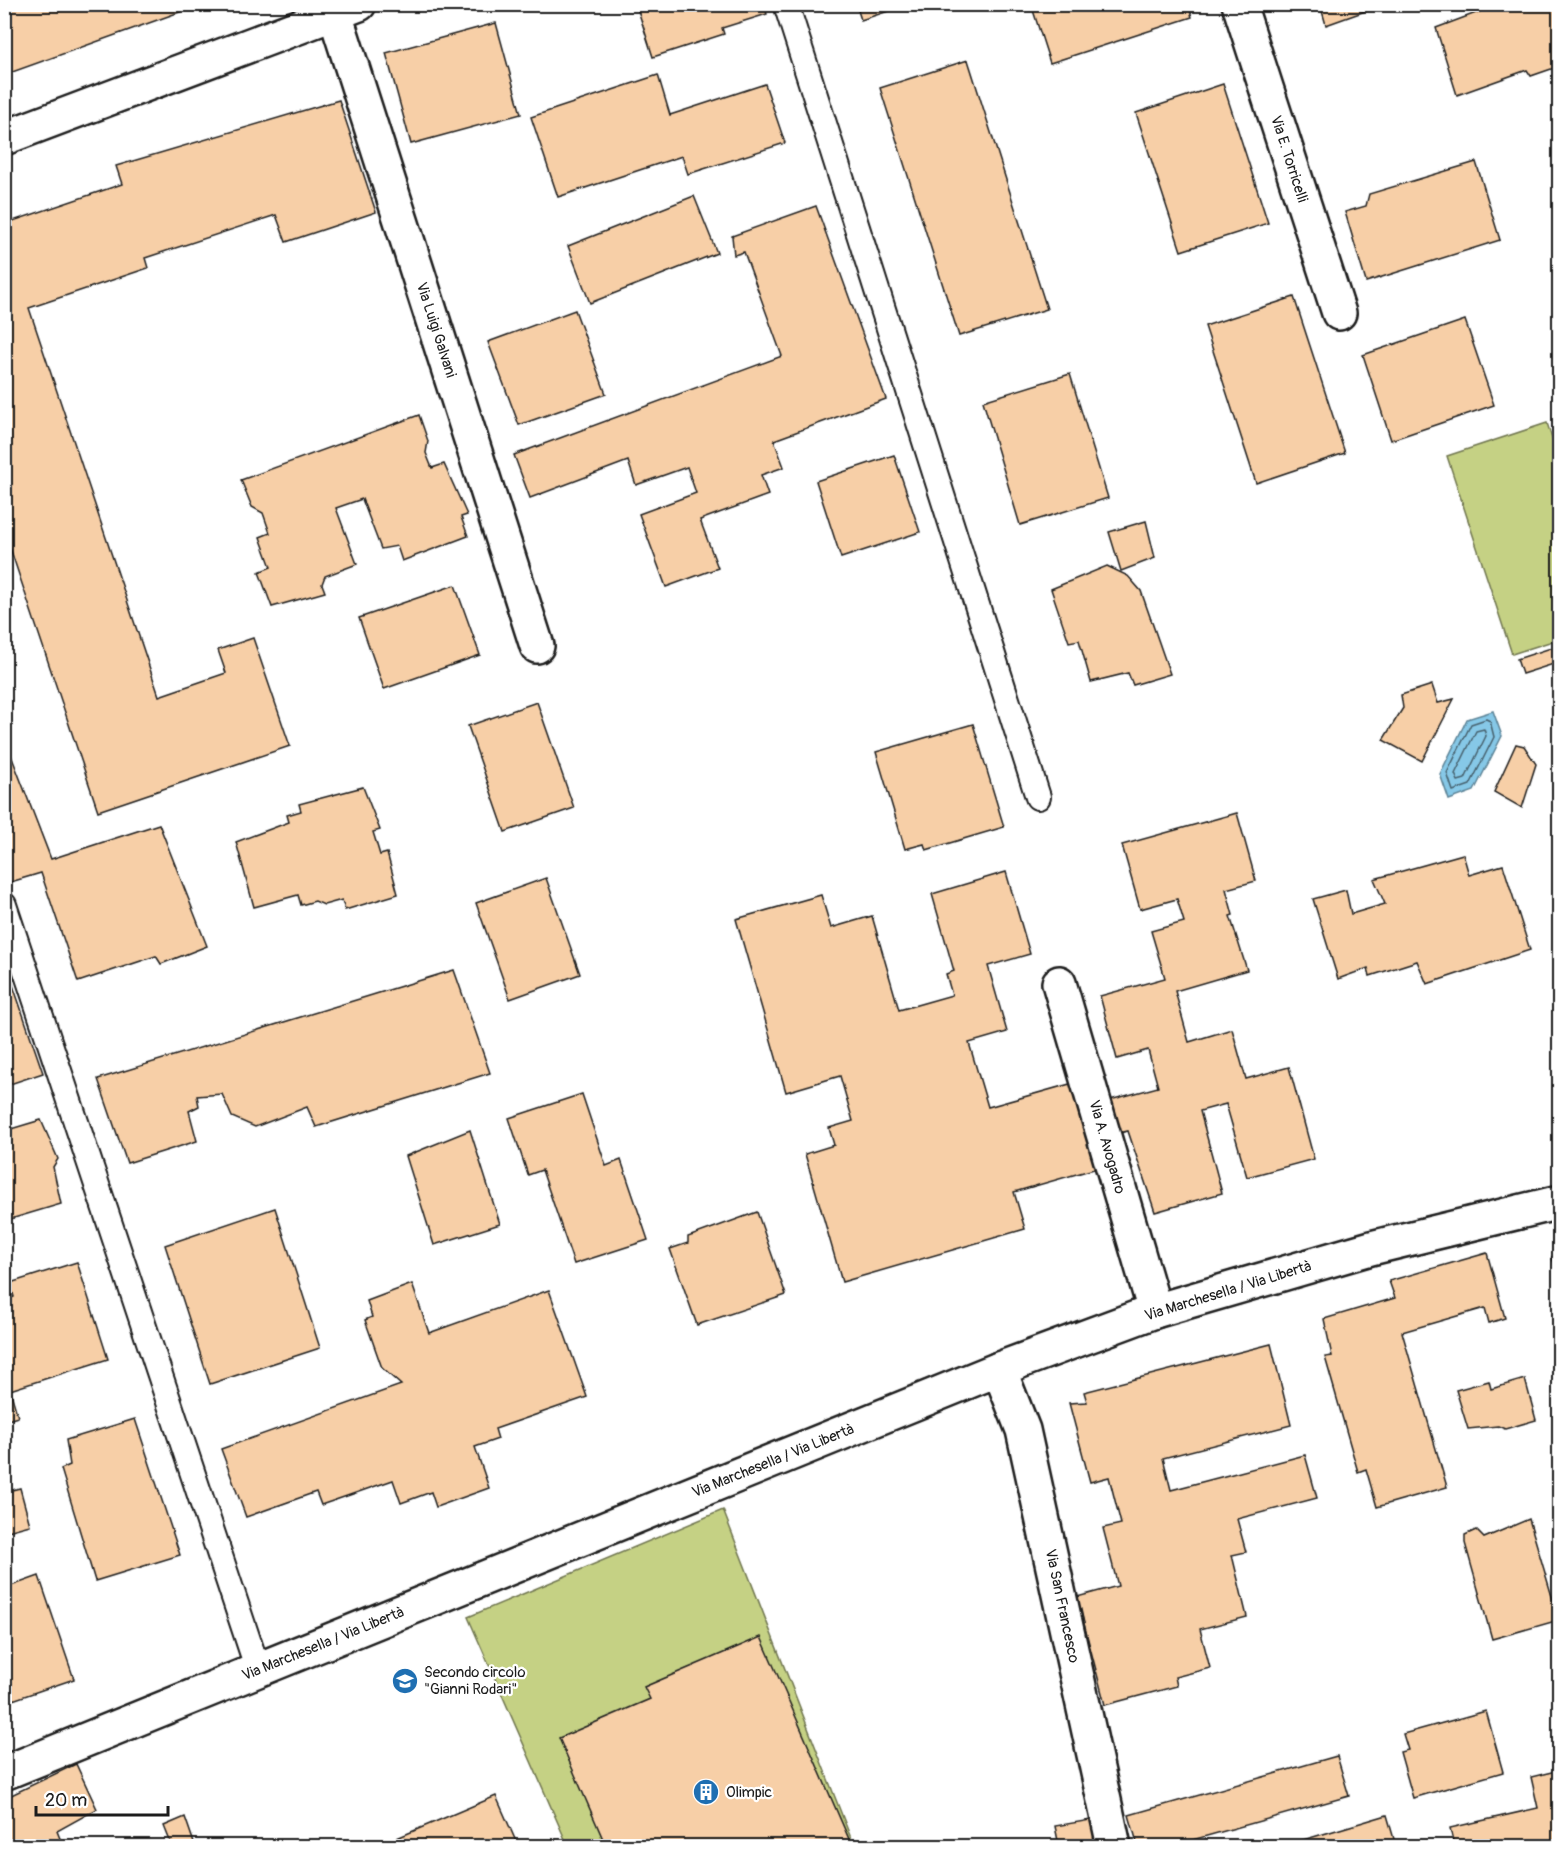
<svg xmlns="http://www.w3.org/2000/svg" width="1564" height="1851" font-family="Pangolin,sans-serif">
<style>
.green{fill:#c5d184;stroke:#707650;stroke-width:1.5}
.water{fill:#86c8e7;stroke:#5c8396;stroke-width:1.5}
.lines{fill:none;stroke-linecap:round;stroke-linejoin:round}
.shore{stroke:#46616d;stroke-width:1.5}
.building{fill:#f7cfa7;stroke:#1c1c1c;stroke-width:1.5}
.lane-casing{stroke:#1c1c1c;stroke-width:28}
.street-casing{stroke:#1c1c1c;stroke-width:38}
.secondary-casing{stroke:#1c1c1c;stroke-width:38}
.lane{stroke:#fff;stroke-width:24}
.street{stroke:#fff;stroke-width:33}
.secondary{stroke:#fff;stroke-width:33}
.labels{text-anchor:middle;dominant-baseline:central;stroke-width:4.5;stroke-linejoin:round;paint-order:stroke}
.street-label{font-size:15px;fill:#1c1c1c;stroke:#fff}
.poi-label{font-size:15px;fill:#1c1c1c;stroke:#fff;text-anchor:start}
</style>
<rect width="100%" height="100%" fill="#fff"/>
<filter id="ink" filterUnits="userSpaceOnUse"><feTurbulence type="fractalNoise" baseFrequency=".0167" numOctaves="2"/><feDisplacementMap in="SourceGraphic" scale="12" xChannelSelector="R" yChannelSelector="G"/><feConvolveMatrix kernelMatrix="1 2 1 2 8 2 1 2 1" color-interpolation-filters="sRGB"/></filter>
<g filter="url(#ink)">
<g class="green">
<polygon points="1547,423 1559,460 1559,639 1512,654 1447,456"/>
<polygon points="723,1510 854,1846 568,1846 468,1617"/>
</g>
<polygon class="water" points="1493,711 1502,736 1474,791 1449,800 1440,774 1467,719"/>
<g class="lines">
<g class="shore">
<polygon points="1486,719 1490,721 1494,737 1470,785 1453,791 1447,773 1471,724"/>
<polygon points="1484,729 1486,736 1465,779 1458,781 1455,774 1476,731"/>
</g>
</g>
<g class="building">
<polygon points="4,4 202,4 4,75"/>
<polygon points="636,4 764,4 767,14 722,28 724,34 653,57"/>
<polygon points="856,4 910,4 861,20"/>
<polygon points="1031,4 1188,4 1192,17 1050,63"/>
<polygon points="1320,4 1385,4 1326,25"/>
<polygon points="1500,4 1560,4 1560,66 1531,76 1527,70 1457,95 1436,28"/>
<polygon points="496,23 521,114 411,144 386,53"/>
<polygon points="968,60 1047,309 959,336 880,88"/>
<polygon points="658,75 670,115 765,84 785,143 688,174 682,156 558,197 531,117"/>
<polygon points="1223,84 1268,223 1181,251 1136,113"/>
<polygon points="339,100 376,212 286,242 276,215 145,258 148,268 29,308 159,696 226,673 218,650 253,638 290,746 98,811 4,530 4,224 122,184 116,166"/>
<polygon points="1476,162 1500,240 1366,282 1345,212 1366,206 1369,194"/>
<polygon points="694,196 717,253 590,303 568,246"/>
<polygon points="816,206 886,399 774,440 784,467 761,475 768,495 700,520 718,568 666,587 639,514 696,493 687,467 636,485 628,461 530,498 514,455 782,356 744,252 734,255 732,236"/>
<polygon points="1294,297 1345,453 1256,483 1205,326"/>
<polygon points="575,310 606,394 519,425 488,342"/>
<polygon points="1465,320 1494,405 1391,440 1363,355"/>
<polygon points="1070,374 1108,498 1020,525 983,401"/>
<polygon points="419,415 428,441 426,453 432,468 444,464 467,515 461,517 468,536 402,561 397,546 381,549 362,499 336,508 357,564 325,576 322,584 325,592 272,607 259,572 271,567 260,537 270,533 263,513 252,507 241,480"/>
<polygon points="894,455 920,532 841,558 816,481"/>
<polygon points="1146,521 1155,558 1121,571 1109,532"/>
<polygon points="1107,566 1128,576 1141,591 1170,674 1133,685 1128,673 1091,682 1079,640 1069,642 1051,589"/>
<polygon points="455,585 480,655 384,689 359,618"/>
<polygon points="1560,645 1560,662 1522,674 1517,659"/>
<polygon points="1432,685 1438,703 1454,699 1422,761 1383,740 1403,708 1401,695"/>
<polygon points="537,702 574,808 505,832 468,726"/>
<polygon points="973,724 1004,827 926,850 924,844 905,849 876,752"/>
<polygon points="4,737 51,859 159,824 207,946 161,964 156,956 78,982 41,873 4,884"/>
<polygon points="1516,744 1524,746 1536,764 1522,808 1494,792"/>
<polygon points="363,787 380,830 373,832 380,855 387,853 398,894 345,910 342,900 324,905 315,901 301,905 298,895 254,907 236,842 289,822 287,815 301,811 299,804"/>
<polygon points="1237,813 1256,881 1226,889 1233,915 1230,916 1247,970 1175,991 1189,1042 1232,1029 1246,1079 1289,1067 1314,1159 1247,1177 1226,1104 1200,1111 1222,1193 1155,1212 1128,1131 1119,1133 1110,1100 1158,1087 1148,1050 1117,1059 1100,996 1165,978 1151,931 1184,922 1177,899 1140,909 1122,845"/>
<polygon points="1463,854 1469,875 1503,865 1530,950 1427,984 1417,961 1370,976 1368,968 1338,979 1313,899 1346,890 1351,914 1385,904 1374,879"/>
<polygon points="1006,872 1030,954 988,966 1007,1032 969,1043 988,1107 1077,1082 1101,1167 1014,1192 1025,1229 842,1282 805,1154 834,1145 829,1128 853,1121 840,1076 786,1092 736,919 821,895 831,928 872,916 899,1010 952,995 946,974 954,971 932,894"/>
<polygon points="546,878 580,974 510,999 476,903"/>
<polygon points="4,959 43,1073 4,1086"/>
<polygon points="454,970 490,1073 316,1127 307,1107 255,1127 232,1117 222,1094 197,1096 199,1106 189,1111 197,1141 127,1163 98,1079"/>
<polygon points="582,1094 606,1166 621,1160 648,1240 574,1264 542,1170 528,1175 509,1118"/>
<polygon points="41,1120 58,1159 53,1167 61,1204 4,1221 4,1131"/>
<polygon points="470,1130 500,1224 434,1245 406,1156"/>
<polygon points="275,1208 320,1348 210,1384 165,1245"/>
<polygon points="757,1212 786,1295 697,1325 670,1249 688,1243 688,1237"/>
<polygon points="1560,1232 1560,1258 1554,1233"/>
<polygon points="1487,1253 1505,1318 1489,1323 1485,1308 1402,1332 1447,1487 1377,1507 1366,1469 1358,1472 1325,1357 1332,1356 1324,1319 1395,1298 1389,1281"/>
<polygon points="1552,1257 1560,1259 1560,1283"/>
<polygon points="77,1262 108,1359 10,1390 18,1417 4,1421 4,1300 14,1297 10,1283"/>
<polygon points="412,1284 429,1333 549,1290 587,1397 495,1429 498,1439 475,1447 489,1488 436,1507 431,1492 401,1503 393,1480 321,1505 316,1492 246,1517 221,1449 401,1385 382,1368 365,1320 372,1317 367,1301"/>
<polygon points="1271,1344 1291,1425 1163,1458 1171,1490 1305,1455 1317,1498 1237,1519 1246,1552 1232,1555 1247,1617 1200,1629 1210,1668 1175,1677 1177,1686 1105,1705 1077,1597 1118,1586 1103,1528 1121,1524 1109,1477 1090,1482 1069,1403 1087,1402 1084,1392"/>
<polygon points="1525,1379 1536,1420 1505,1429 1498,1426 1468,1429 1456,1390 1489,1381 1491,1389"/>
<polygon points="135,1419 180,1555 95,1581 61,1469 70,1465 66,1440"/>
<polygon points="20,1488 30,1525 4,1532 4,1492"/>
<polygon points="1529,1519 1559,1620 1492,1639 1465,1543 1465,1535 1476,1530 1484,1538"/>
<polygon points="39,1576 74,1679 4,1703 4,1595 11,1592 11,1586"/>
<polygon points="761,1637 852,1846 606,1846 559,1738 650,1699 644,1687"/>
<polygon points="1486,1711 1503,1772 1413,1798 1400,1752 1408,1750 1403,1734"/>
<polygon points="1337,1756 1349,1796 1171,1846 1138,1846 1129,1815"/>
<polygon points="76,1764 97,1809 57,1831 63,1846 4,1846 5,1798"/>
<polygon points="1560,1770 1560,1846 1454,1846 1450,1828 1538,1808 1531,1777"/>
<polygon points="496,1796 518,1846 378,1846"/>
<polygon points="1387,1815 1396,1846 1283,1846"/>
<polygon points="185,1817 195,1846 172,1846 164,1826"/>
<polygon points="1096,1819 1100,1846 1059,1846 1055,1826"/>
</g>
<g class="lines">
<g class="lane-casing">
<g id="lane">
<polyline points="786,4 1038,797"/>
<polyline points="4,905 258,1670"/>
</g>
</g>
<g class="street-casing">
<g id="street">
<polyline points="1239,4 1339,313"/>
<polyline points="335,14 537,646"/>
<polyline points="1059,983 1155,1311"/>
<polyline points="999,1369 1023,1430 1114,1846"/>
</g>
</g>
<g class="secondary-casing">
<g id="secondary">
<polyline points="4,138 359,4"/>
<polyline points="4,1773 999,1369 1155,1311 1371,1248 1560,1202"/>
</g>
</g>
<use href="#lane" class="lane"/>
<use href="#street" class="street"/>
<use href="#secondary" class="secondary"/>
</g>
</g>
<defs>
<g id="school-disc" transform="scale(1.35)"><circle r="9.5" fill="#1f6fb2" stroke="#fff"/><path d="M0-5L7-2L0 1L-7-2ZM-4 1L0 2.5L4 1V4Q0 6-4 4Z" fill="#fff"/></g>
<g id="building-disc" transform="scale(1.35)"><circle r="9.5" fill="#1f6fb2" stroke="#fff"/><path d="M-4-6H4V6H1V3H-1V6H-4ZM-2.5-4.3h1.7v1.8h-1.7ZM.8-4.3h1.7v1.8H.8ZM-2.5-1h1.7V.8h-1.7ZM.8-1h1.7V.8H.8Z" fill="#fff"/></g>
</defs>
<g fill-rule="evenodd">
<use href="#school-disc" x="405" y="1681"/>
<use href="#building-disc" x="706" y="1792"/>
</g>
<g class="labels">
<g class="street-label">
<text transform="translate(1289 159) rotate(72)">Via E. Torricelli</text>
<text transform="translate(436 330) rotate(72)">Via Luigi Galvani</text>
<text transform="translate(1107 1147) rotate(74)">Via A. Avogadro</text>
<text transform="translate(1228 1291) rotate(-17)">Via Marchesella / Via Libertà</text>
<text transform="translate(773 1461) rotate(-22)">Via Marchesella / Via Libertà</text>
<text transform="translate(1062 1606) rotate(78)">Via San Francesco</text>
<text transform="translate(323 1644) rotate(-22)">Via Marchesella / Via Libertà</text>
</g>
<g class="poi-label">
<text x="424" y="1672">Secondo circolo<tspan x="424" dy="17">"Gianni Rodari"</tspan></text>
<text x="726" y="1792">Olimpic</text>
</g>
</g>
<rect width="1564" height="1851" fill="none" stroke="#fff" stroke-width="24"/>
<rect x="12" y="12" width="1540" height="1827" fill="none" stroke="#1c1c1c" stroke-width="2" filter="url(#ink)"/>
<path d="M36 1806v9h132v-9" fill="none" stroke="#1c1c1c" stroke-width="3"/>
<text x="45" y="1806" font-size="18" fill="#1c1c1c" stroke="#ffffff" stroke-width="4.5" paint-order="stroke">20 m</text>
</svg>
